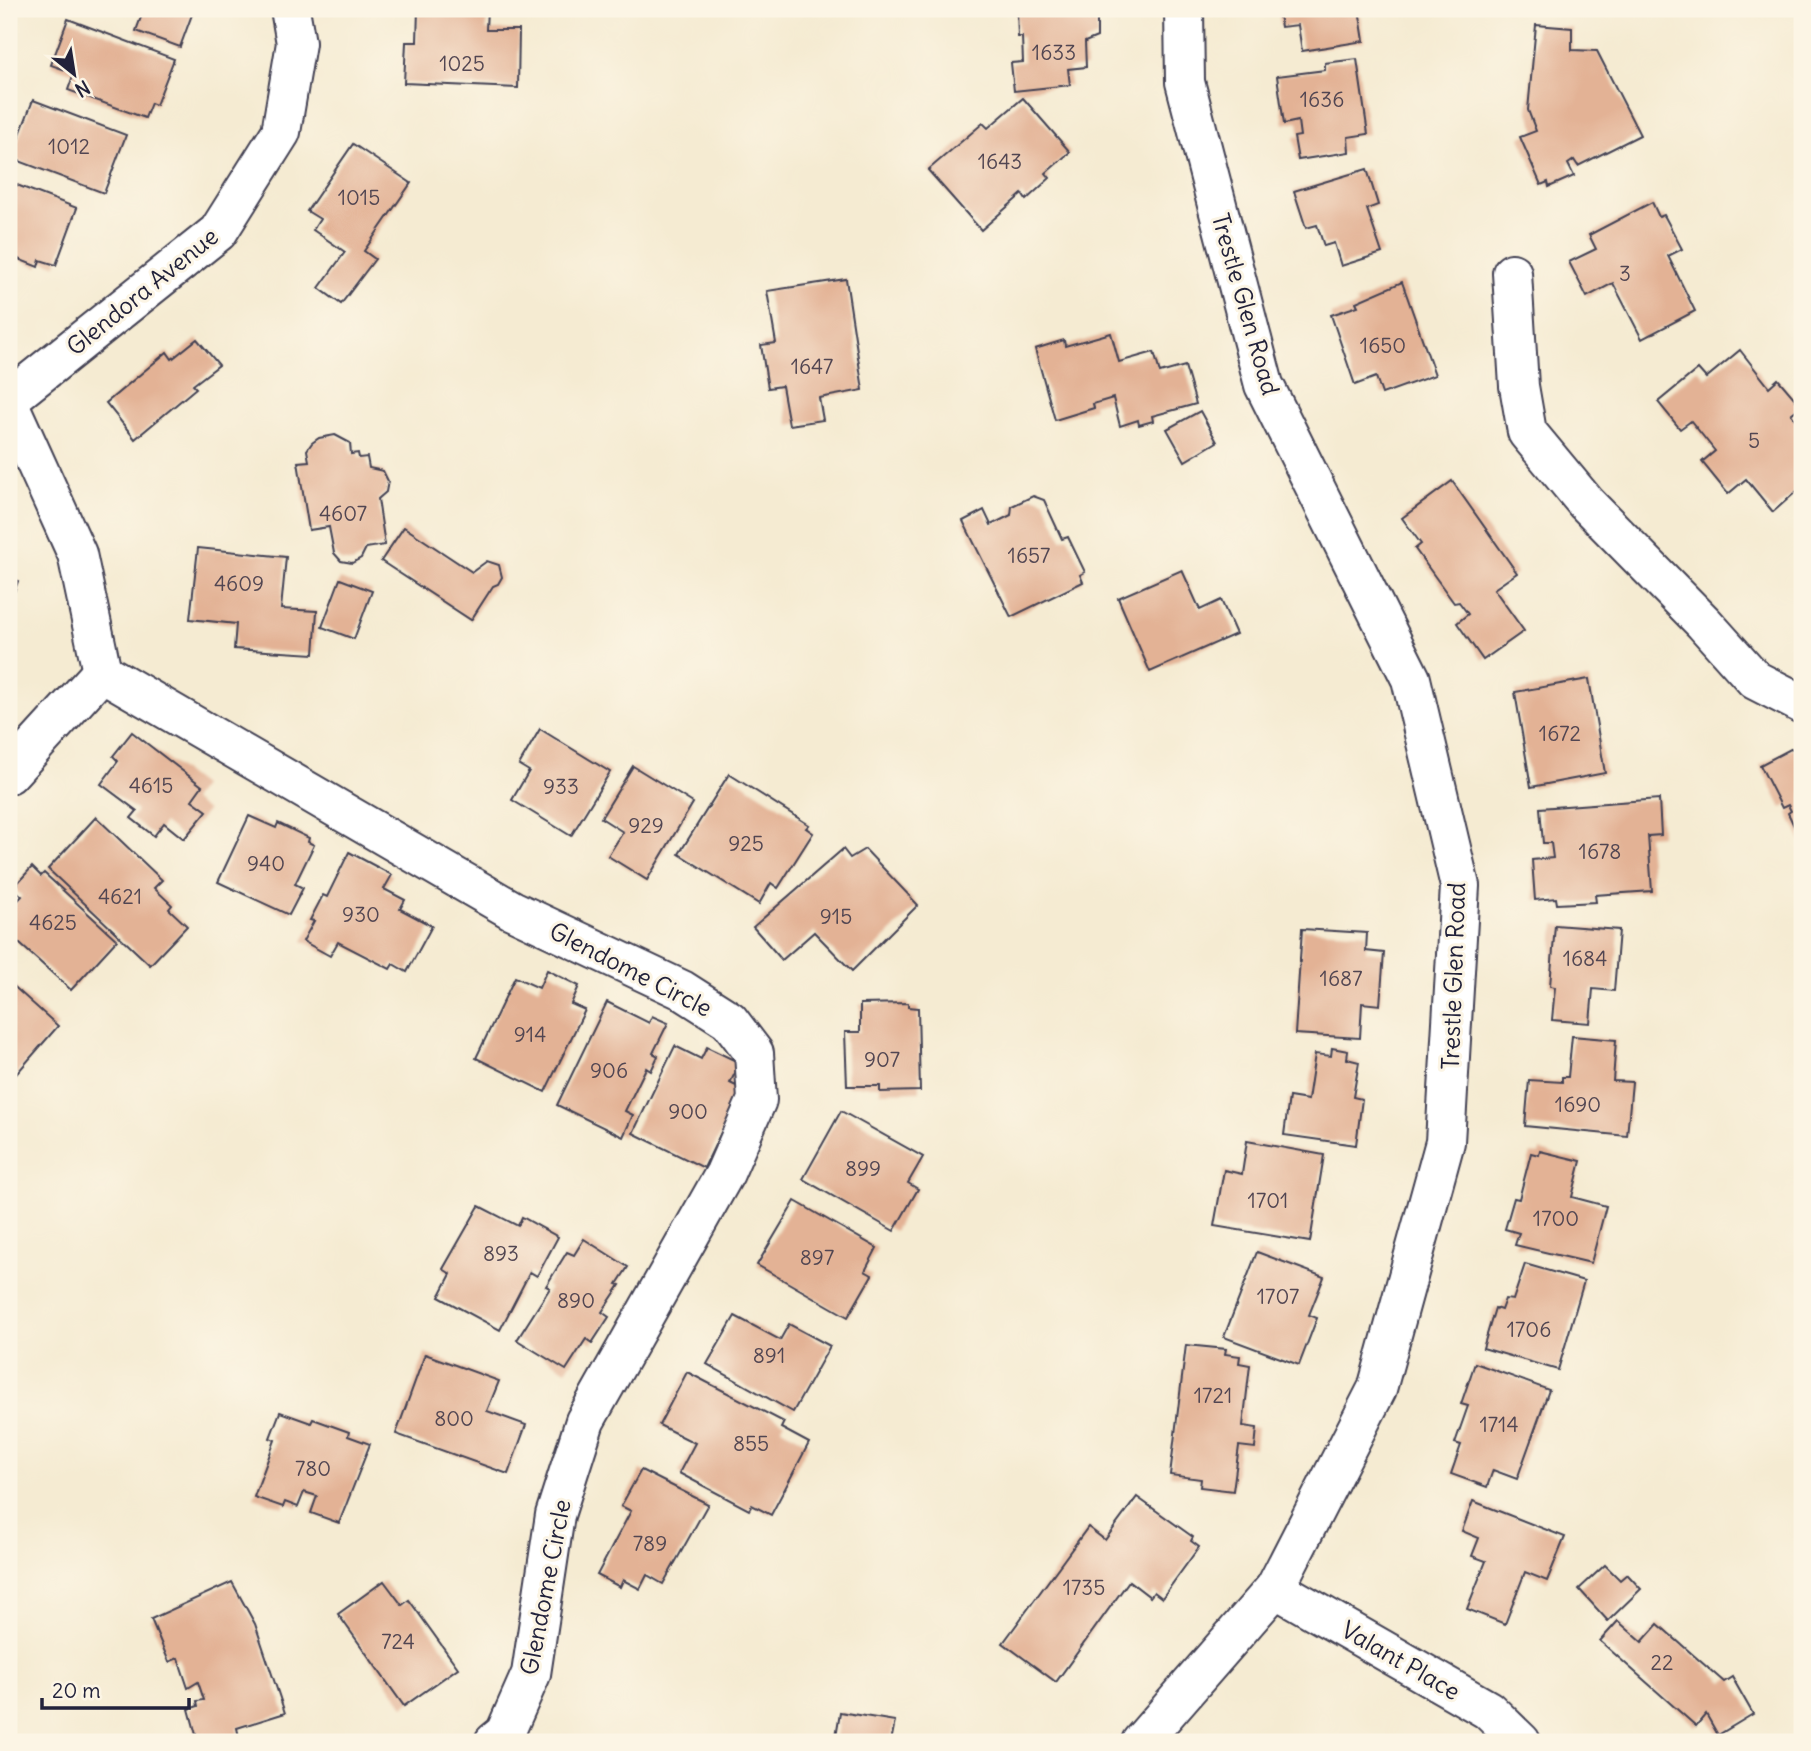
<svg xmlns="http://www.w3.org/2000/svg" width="1811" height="1751" font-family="Delius,sans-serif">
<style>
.building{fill:#e3b295}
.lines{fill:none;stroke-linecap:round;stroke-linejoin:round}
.minor-casing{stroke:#424052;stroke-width:42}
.minor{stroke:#fff;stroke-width:38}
.labels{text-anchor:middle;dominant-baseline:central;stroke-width:6;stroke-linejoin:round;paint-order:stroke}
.number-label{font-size:21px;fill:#524652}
.street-label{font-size:24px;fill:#22223b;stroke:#fcf5e5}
</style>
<rect width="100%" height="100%" fill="#fcf5e5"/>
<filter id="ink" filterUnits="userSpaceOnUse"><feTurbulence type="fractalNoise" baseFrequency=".0143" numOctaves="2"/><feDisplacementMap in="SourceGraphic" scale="14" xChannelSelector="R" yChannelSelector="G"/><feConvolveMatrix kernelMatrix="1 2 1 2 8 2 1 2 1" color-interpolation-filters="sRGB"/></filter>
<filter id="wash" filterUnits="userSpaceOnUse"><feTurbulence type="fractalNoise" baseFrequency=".00686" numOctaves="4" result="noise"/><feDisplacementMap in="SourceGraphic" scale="28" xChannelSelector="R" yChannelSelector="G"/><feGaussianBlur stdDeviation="1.57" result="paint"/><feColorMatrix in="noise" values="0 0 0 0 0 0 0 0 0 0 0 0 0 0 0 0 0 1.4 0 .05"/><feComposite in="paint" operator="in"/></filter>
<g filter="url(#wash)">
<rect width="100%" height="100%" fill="#f5ebd2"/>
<g id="blocks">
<g class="building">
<polygon points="144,9 194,9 180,47 136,31"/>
<polygon points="418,9 487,9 486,30 519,30 518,88 404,83 406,42 417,42"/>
<polygon points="1017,9 1097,9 1097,37 1085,42 1086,67 1068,69 1070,85 1014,91 1011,63 1023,62 1022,37 1018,37"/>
<polygon points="1278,9 1359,9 1364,41 1302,51 1298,25 1281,27"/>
<polygon points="68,19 174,59 156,105 151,103 145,118 68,90 74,73 51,65"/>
<polygon points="1536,25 1572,28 1572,50 1597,51 1640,135 1578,166 1574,160 1568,164 1574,176 1549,187 1548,182 1541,185 1520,137 1536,131 1528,110"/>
<polygon points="1357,59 1368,134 1348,137 1349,152 1298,160 1294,137 1300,136 1298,121 1284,124 1277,76 1325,70 1325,63"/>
<polygon points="1023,98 1070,152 1046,173 1050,178 1026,200 1022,194 981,230 928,170 983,123 988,128"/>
<polygon points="33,100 126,135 104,193 11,158"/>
<polygon points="353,144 411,183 364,251 375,259 341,304 319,288 345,252 313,230 320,219 307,211"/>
<polygon points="1367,169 1378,205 1367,209 1382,253 1341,266 1334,243 1324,246 1317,225 1306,228 1294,191"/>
<polygon points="9,182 77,208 56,265 40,260 38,267 13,257 16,251 9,248"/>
<polygon points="1652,202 1659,217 1664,215 1682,249 1668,256 1695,311 1642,339 1613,283 1587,297 1569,262 1596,249 1589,235"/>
<polygon points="846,279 863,390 819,398 823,420 789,425 782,386 768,388 761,345 776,343 767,291"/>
<polygon points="1402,282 1435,375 1382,394 1376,377 1355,385 1331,315 1358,306 1356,302"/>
<polygon points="1111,333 1119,362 1154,352 1160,373 1185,366 1196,404 1152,416 1153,421 1139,425 1138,420 1120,426 1113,398 1093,404 1094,408 1055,420 1035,349 1064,340 1065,346"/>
<polygon points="197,339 219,365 193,385 196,388 135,439 106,403 167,352 172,359"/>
<polygon points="1740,350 1769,387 1778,379 1801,406 1791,414 1802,428 1802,494 1798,490 1773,512 1746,479 1728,494 1702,462 1715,451 1691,421 1680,429 1658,402 1698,369 1706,378"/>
<polygon points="1200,411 1217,442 1185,461 1167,429"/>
<polygon points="335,435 350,443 351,454 358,453 359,458 367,457 369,468 383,471 388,481 386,492 378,499 385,545 366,548 361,558 352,563 341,561 334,553 329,527 309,530 298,462 309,461 307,450 312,443 319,438"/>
<polygon points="1452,481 1517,573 1494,589 1524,631 1483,660 1457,623 1468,614 1459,602 1454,603 1415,549 1421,544 1402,518"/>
<polygon points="1033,496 1044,500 1062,539 1068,537 1085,572 1080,575 1083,582 1011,617 963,521 984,510 991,525 1011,515 1012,506"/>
<polygon points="404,527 472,572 487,561 499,565 502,577 498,584 493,586 471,620 381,561"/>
<polygon points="198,548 286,557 281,609 317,611 314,654 234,649 236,624 190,619"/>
<polygon points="1182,570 1200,610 1221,600 1236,634 1150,672 1118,598"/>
<polygon points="9,578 18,581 9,606"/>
<polygon points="340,579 372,591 354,639 322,627"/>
<polygon points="1589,679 1605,773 1531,787 1515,692"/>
<polygon points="540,729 610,772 571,836 512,800 529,771 519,765"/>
<polygon points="132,732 202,786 192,800 207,811 184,839 164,823 154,836 131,818 137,811 101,784 118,761 113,756"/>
<polygon points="1802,743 1802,843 1788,813 1791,811 1788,805 1782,808 1760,765"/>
<polygon points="633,766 693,803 647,880 608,856 623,832 601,818"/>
<polygon points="729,774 809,825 806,828 813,833 778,888 771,883 759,904 679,854"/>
<polygon points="1659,799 1661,835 1648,836 1652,891 1595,895 1596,902 1557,904 1556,898 1535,900 1532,860 1553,858 1551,843 1543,843 1540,808"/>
<polygon points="249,816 276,828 278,823 309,838 308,842 314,845 295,884 303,888 289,915 218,882"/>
<polygon points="96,817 162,880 154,888 172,905 169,909 187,926 150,965 48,869"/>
<polygon points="843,849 850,858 865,849 918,905 852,971 814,932 782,960 753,927"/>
<polygon points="349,852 392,875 384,889 405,900 400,909 432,926 407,972 393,964 390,969 338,942 330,956 303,941 314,921 310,920 323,895 327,897"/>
<polygon points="32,867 41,876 44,873 117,940 71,990 9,934 9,910 22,896 13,888"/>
<polygon points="1555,925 1619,930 1614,991 1593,989 1590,1023 1552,1020 1555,987 1550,986"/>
<polygon points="1302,929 1367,933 1366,951 1384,953 1380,1005 1362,1003 1360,1038 1295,1034"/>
<polygon points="547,970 579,986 571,1004 585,1010 545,1092 476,1058 515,977 539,988"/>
<polygon points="9,982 58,1026 12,1079 9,1077"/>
<polygon points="607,1002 649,1023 652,1016 668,1023 653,1053 658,1056 651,1071 646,1068 625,1111 633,1115 623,1137 557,1105"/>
<polygon points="908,1003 908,1007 918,1008 920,1091 880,1092 880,1086 847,1086 845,1032 860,1032 860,1004"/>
<polygon points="1572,1036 1616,1040 1613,1081 1632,1082 1627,1136 1525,1126 1529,1080 1562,1082 1562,1077 1568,1077"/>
<polygon points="675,1046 701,1059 707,1047 740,1063 730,1083 742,1089 704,1168 633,1133"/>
<polygon points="1332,1048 1348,1051 1347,1059 1359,1062 1353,1097 1362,1099 1356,1145 1284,1135 1289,1097 1308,1100 1315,1054 1331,1056"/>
<polygon points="841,1111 923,1157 908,1183 918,1189 894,1231 803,1179"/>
<polygon points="1247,1141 1324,1155 1310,1242 1214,1226 1224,1170 1242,1174"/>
<polygon points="1540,1151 1581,1161 1572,1197 1606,1206 1591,1263 1515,1245 1519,1233 1505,1229 1514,1198 1519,1199 1531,1153 1539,1155"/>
<polygon points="795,1201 877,1248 865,1271 872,1275 848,1317 757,1265"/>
<polygon points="479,1206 518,1226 522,1217 558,1237 537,1276 530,1272 500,1330 439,1297 451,1274 443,1269"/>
<polygon points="584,1239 628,1267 617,1284 620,1285 602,1312 609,1317 592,1343 586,1339 566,1370 517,1340 550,1288 546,1286 567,1252 574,1255"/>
<polygon points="1257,1252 1324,1277 1309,1315 1317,1318 1299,1365 1224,1337"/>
<polygon points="1525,1264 1584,1281 1558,1370 1483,1348 1495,1308 1501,1310 1505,1299 1513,1300"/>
<polygon points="735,1316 780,1340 789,1324 830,1346 793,1412 707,1364"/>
<polygon points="1186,1345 1226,1349 1225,1354 1240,1356 1239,1363 1250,1365 1243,1426 1257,1428 1255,1448 1239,1446 1233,1491 1200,1487 1201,1479 1170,1475"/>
<polygon points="425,1354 499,1381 487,1411 526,1425 508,1474 396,1434"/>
<polygon points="1475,1363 1549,1390 1517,1479 1493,1470 1487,1487 1451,1474 1461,1445 1455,1443 1468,1406 1461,1404"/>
<polygon points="687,1372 784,1422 781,1428 809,1443 771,1515 752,1505 749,1510 679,1473 695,1443 659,1425"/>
<polygon points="280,1412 311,1423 313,1419 349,1432 348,1436 370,1444 339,1523 311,1513 317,1496 304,1492 298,1507 285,1502 283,1507 254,1497 275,1440 270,1438"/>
<polygon points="641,1470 708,1504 663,1584 647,1575 640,1589 623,1580 620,1587 597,1575 631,1511 621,1506"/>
<polygon points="1137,1497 1193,1537 1191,1541 1199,1547 1162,1598 1154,1592 1150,1597 1129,1581 1056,1682 1003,1643 1088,1527 1105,1540"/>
<polygon points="1473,1501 1565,1537 1547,1581 1525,1572 1505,1624 1467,1609 1486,1561 1472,1556 1479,1538 1462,1531"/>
<polygon points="1605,1565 1620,1580 1627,1574 1641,1589 1608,1621 1579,1589"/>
<polygon points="384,1581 402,1605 409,1600 458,1668 404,1706 338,1614"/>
<polygon points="232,1582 255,1624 285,1713 237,1728 239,1737 224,1742 198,1742 189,1709 198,1706 197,1701 204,1700 198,1682 188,1688 178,1658 169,1662 151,1619"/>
<polygon points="1618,1621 1642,1642 1658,1624 1724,1682 1732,1677 1753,1714 1718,1735 1706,1714 1696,1726 1600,1641"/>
<polygon points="840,1712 895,1721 891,1742 835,1742"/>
</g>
</g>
</g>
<g filter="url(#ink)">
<use href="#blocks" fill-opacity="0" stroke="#424052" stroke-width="2"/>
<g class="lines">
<g class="minor-casing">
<g id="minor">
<polyline points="1512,273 1519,386 1527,432 1586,503 1704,623 1755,680 1802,704"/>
<polyline points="9,399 218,232 281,132 296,43 290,9"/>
<polyline points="9,404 77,554 102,672"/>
<polyline points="102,672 512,910 682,990 729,1020 754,1053 757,1100 725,1173 585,1421 555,1515 531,1674 505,1733 494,1742"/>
<polyline points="9,774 102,672"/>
<polyline points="1275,1588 1488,1710 1521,1742"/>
<polyline points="1141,1742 1275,1588 1377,1389 1445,1142 1460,886 1411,679 1264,385 1185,82 1184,9"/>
</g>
</g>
<use href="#minor" class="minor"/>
</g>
</g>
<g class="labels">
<g class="number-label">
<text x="1054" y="52">1633</text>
<text x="462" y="63">1025</text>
<text x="1322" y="99">1636</text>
<text x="69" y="146">1012</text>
<text x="1000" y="161">1643</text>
<text x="359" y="197">1015</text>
<text x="1625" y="273">3</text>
<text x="1383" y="345">1650</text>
<text x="812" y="366">1647</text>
<text x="1754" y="440">5</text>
<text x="343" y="513">4607</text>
<text x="1029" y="555">1657</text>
<text x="239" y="583">4609</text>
<text x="1560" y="733">1672</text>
<text x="151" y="785">4615</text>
<text x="561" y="786">933</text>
<text x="646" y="825">929</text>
<text x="746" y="843">925</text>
<text x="1600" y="851">1678</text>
<text x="266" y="863">940</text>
<text x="120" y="896">4621</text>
<text x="361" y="914">930</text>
<text x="836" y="916">915</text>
<text x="53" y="922">4625</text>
<text x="1585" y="958">1684</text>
<text x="1341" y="978">1687</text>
<text x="530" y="1034">914</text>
<text x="882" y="1059">907</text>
<text x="609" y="1070">906</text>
<text x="1578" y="1104">1690</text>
<text x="688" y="1111">900</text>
<text x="863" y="1168">899</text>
<text x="1268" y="1200">1701</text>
<text x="1556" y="1218">1700</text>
<text x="501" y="1253">893</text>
<text x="817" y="1257">897</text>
<text x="1278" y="1296">1707</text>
<text x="576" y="1300">890</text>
<text x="1529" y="1329">1706</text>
<text x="769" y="1355">891</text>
<text x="1213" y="1395">1721</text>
<text x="454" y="1418">800</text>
<text x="1499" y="1424">1714</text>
<text x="751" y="1443">855</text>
<text x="313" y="1468">780</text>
<text x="650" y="1543">789</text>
<text x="1084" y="1587">1735</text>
<text x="398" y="1641">724</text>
<text x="1662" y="1662">22</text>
</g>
<g class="street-label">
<text transform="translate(142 291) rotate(-39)">Glendora Avenue</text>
<text transform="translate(1246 304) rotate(74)">Trestle Glen Road</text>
<text transform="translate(631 969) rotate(27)">Glendome Circle</text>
<text transform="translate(1453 976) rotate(-88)">Trestle Glen Road</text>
<text transform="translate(545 1587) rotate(-79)">Glendome Circle</text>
<text transform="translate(1401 1660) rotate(30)">Valant Place</text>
</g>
</g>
<rect width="1811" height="1751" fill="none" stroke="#fcf5e5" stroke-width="35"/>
<g transform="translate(74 74) rotate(150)" stroke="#fcf5e5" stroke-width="5" paint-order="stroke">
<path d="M0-5L12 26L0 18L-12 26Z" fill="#22223b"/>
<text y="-10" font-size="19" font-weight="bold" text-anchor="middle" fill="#22223b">N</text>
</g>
<path d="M42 1698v10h147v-10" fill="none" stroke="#22223b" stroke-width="3.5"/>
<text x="52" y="1698" font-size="21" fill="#22223b" stroke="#fcf5e5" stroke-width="5" paint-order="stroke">20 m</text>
</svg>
